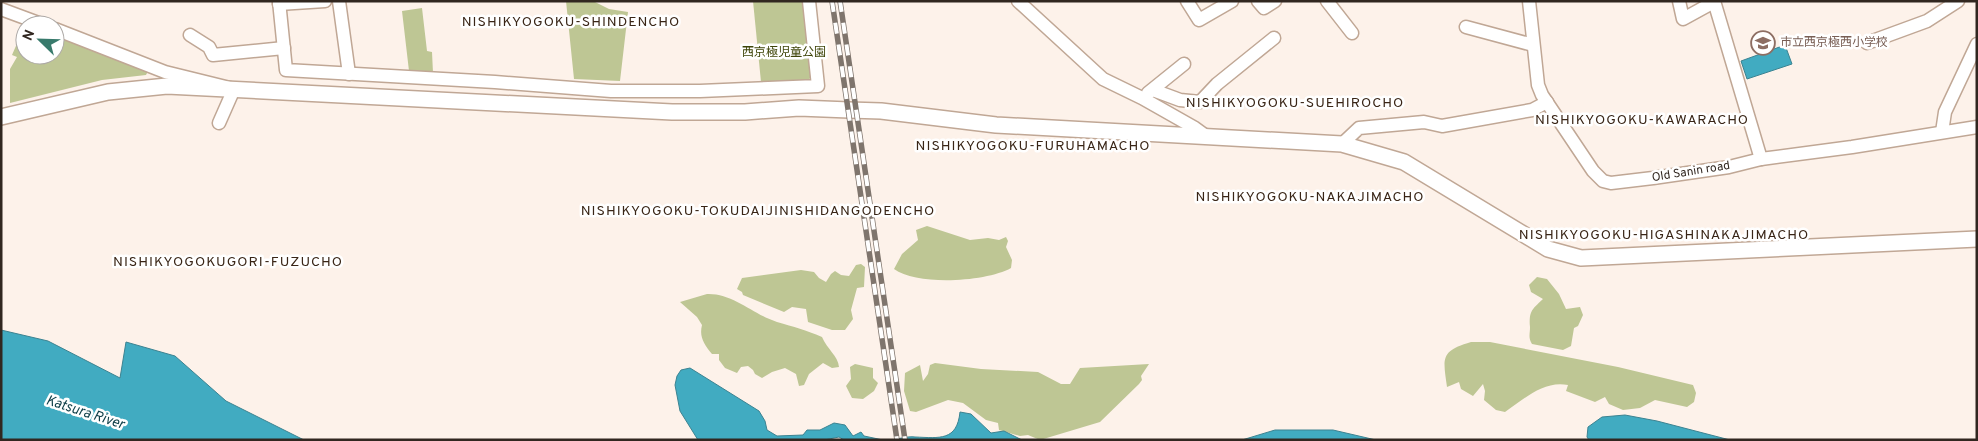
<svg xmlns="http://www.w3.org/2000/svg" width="1978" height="441" font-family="Overpass,'Noto Sans JP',sans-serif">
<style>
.green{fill:#bec694}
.water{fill:#41abc1;stroke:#3c8391}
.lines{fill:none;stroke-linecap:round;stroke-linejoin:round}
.minor-casing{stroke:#c0a795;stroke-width:15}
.tertiary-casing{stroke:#c0a795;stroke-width:18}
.minor{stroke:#fff;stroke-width:12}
.tertiary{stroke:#fff;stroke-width:15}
.rail-casing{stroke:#7f756d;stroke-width:5.5}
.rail{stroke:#fff;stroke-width:4;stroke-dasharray:11;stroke-linecap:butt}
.labels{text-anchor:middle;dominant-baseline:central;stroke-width:5;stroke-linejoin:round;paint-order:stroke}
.education-label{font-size:12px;fill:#785e54;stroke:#fff;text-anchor:start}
.park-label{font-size:12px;fill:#3e4408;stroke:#fff}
.street-label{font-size:12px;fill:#312720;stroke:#fff}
.neighbourhood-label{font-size:14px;letter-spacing:1px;fill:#392516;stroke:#fff}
.water-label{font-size:14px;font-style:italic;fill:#11404a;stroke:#fff}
</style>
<rect width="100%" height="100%" fill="#fdf2ea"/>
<g class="green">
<polygon points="566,1 593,1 609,9 628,12 620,81 574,79"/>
<polygon points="753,1 803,1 812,74 809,80 761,82"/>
<polygon points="422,8 427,51 432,52 433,73 409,71 402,11"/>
<polygon points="22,32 25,33 25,55 55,55 55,35 149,69 146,75 102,80 10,103 10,69 17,57 12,55"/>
<path d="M 927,226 L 970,240 L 988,238 L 999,240 L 1006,237 L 1008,241 L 1006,247 L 1012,260 L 1011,268 C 986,282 917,286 894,269 L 902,254 L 918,240 L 916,230 Z"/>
<polygon points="861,264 865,267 864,287 857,288 851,310 853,319 845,330 832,330 808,322 806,309 792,307 784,312 743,295 742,292 737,289 742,278 801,270 814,272 819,278 826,282 831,274 835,271 841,275 849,276 856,265"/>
<path d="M 1537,277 L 1547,279 L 1559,294 L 1566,309 L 1580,307 L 1583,315 L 1578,326 L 1574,328 L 1571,346 L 1563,350 L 1532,344 C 1528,338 1530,334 1530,327 C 1529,312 1531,310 1543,299 L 1531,292 L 1529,285 Z"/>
<path d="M 707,294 C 733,293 754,315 777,322 C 794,327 806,330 822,337 C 827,349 838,356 839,367 L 832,368 L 823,363 L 809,374 L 804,385 L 799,386 L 796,374 L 785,368 L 772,372 L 762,378 L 755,374 L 753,370 L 748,366 L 741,367 L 737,373 L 725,368 L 719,360 L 719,354 L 712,354 C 704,344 699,337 702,325 L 697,317 L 680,302 Z"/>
<path d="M 1471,342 L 1490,342 L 1618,367 L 1693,385 L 1696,393 L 1694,402 L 1687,407 L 1655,400 L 1640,408 L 1623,410 L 1609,404 L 1605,397 L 1595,402 L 1566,391 L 1568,385 C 1544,380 1524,399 1505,412 L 1496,410 L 1484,400 L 1485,391 L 1483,384 L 1473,396 L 1461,389 L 1459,382 L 1447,387 C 1443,358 1440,351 1471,342 Z"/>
<polygon points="935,363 981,369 1038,372 1061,384 1070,384 1080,368 1149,364 1141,376 1142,380 1139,384 1100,422 1040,440 1028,435 1020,436 999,430 998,423 986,420 963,403 948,400 916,412 910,411 904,391 905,373 920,365 923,381 928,374 930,365"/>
<polygon points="855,364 873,368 873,378 878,383 874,391 863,399 852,398 846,386 851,379 850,367"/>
</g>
<g class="water">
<polygon points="1785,45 1792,64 1747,79 1741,61"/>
<polygon points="1,330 48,341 120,378 126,342 175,356 226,401 304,440 1,440"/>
<polygon points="690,368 759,411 765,421 767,430 777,436 803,435 807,430 820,430 834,423 845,425 853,436 861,432 864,436 883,440 844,440 839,437 824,440 698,440 680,411 675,385 677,376 681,370"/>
<path d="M 960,412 L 971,414 L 991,433 L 1004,431 L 1022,440 L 891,440 C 899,439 907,436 915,437 C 940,438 957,441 960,412 Z"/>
<polygon points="1625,415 1657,421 1730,440 1589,440 1587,437 1588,427 1602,417"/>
<polygon points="1275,430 1333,430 1376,440 1242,440"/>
</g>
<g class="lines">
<g class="minor-casing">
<g id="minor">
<polyline points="279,1 286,70 495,82 611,91 700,91 818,86 809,1"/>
<polyline points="339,1 349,74"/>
<polyline points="1018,1 1103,79 1142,98 1195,128 1206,136"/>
<polyline points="1187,1 1199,20 1232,1"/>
<polyline points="1258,1 1264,8 1275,1"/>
<polyline points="1327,1 1352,33"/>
<polyline points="1529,1 1538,85 1542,95 1593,171 1603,181 1611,183 1653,178 1729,167 1761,159 1852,147 1977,127"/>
<polyline points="1679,1 1683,19 1714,2"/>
<polyline points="1714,1 1761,159"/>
<polyline points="279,4 325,1"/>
<polyline points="1,9 44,25"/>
<polyline points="1466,27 1533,45"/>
<polyline points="55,29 165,72 234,89 219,123"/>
<polyline points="190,35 209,47 213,55 284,48"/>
<polyline points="1867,43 1927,21 1958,1"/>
<polyline points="1153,90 1180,100 1200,102 1217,84 1274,38"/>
<polyline points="1148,93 1184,64"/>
<polyline points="1942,132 1945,112 1977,44"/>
<polyline points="1342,144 1359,128 1424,122 1442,126 1532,110 1547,102"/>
</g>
</g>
<g class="tertiary-casing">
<polyline id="tertiary" points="1,117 108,92 167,86 672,112 745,112 799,108 849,110 881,111 996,125 1342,144 1404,162 1548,249 1581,258 1977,239"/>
</g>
<use href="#minor" class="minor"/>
<use href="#tertiary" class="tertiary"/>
<g class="rail-casing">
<g id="rail">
<polyline points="832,1 897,440"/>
<polyline points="840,1 905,440"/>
</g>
</g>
<use href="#rail" class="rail"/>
</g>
<defs>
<g id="school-ring" transform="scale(1.25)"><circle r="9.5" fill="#fff" stroke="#8d6e63" stroke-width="1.5"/><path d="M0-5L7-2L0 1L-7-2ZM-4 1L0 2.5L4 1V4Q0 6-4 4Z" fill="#8d6e63"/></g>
</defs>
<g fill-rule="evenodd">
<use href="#school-ring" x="1763" y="43"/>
</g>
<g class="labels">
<g class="education-label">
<text x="1780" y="43">市立西京極西小学校</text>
</g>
<g class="park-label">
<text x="784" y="53">西京極児童公園</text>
</g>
<g class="street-label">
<text transform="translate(1691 172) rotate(-9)">Old Sanin road</text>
</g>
<g class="neighbourhood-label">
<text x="571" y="22">NISHIKYOGOKU-SHINDENCHO</text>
<text x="1295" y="103">NISHIKYOGOKU-SUEHIROCHO</text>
<text x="1642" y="120">NISHIKYOGOKU-KAWARACHO</text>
<text x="1033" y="146">NISHIKYOGOKU-FURUHAMACHO</text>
<text x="1310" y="197">NISHIKYOGOKU-NAKAJIMACHO</text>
<text x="758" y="211">NISHIKYOGOKU-TOKUDAIJINISHIDANGODENCHO</text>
<text x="1664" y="235">NISHIKYOGOKU-HIGASHINAKAJIMACHO</text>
<text x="228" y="262">NISHIKYOGOKUGORI-FUZUCHO</text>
</g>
<g class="water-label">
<text transform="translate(85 413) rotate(18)">Katsura River</text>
</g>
</g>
<rect width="1978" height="441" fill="none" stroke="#312720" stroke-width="5"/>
<g transform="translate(40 40) rotate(293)"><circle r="24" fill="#ffffff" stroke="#ada9a6"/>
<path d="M0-4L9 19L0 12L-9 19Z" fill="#387a6c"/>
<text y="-8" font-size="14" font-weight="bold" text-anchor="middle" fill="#312720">N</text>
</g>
</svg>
